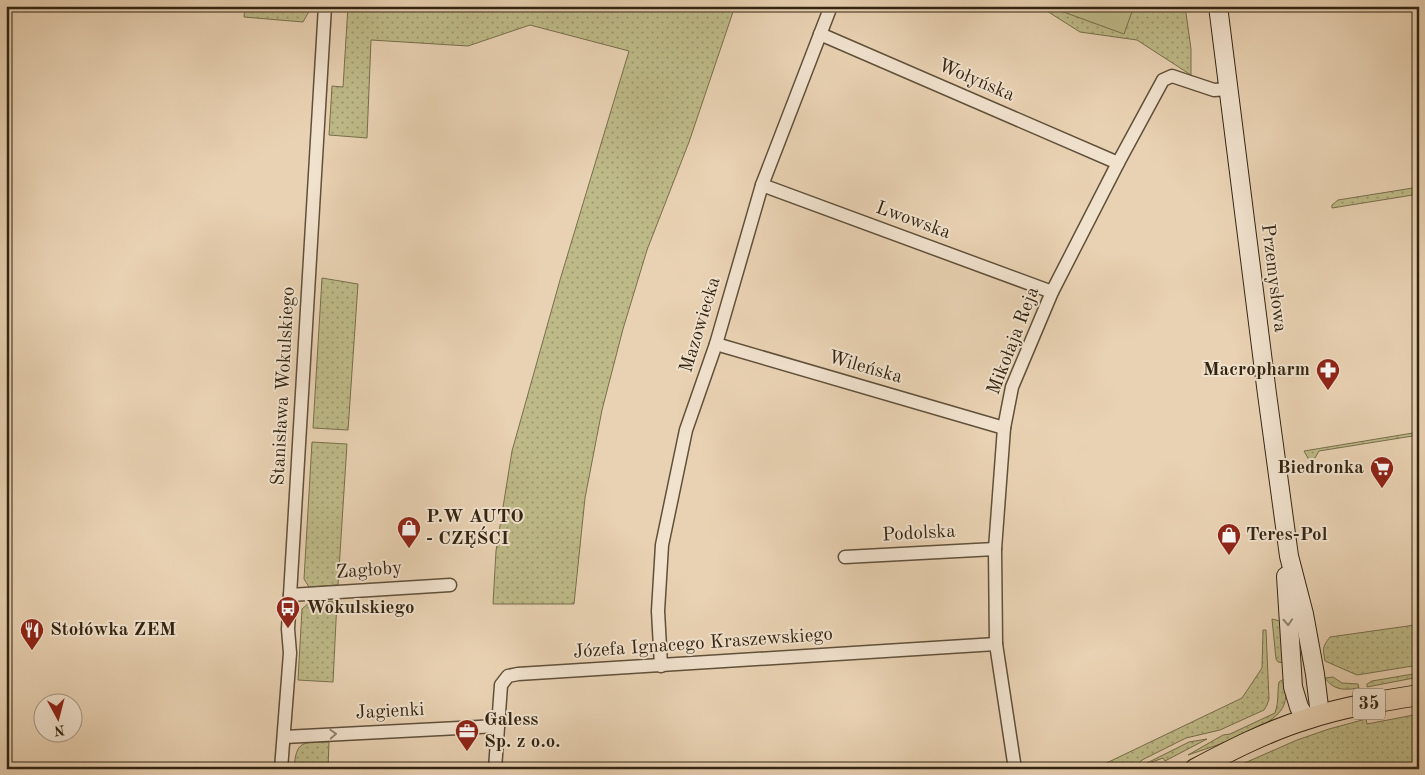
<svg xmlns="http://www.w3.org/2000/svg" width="1425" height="775" font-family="'Old Standard TT',serif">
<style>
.grass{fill:url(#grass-dots);stroke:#786f4c}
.pitch{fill:#beba88;stroke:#786f4c}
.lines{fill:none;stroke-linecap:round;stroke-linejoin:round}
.street-casing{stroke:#60503a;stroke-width:15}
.secondary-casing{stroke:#332411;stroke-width:20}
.primary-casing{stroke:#332411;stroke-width:22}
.street{stroke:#f1e2ce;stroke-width:12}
.secondary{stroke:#f1e2ce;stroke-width:18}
.primary{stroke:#e9d2b3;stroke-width:20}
.oneway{stroke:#928370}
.labels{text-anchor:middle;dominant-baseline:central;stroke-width:4;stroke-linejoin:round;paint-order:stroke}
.shield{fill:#f1e2ce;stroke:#6c5d4a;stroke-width:1}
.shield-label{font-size:18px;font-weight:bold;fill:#332411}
.street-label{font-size:19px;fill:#332411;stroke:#f1e2ce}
.poi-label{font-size:19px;font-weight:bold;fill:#332411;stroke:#f1e2ce;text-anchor:start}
</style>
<defs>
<pattern id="grass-dots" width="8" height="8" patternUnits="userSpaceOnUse" patternTransform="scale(1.25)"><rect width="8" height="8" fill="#beba88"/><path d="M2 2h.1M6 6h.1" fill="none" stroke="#9b976e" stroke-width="1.8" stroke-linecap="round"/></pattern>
</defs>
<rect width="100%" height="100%" fill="#e9d2b3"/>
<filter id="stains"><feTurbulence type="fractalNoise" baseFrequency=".004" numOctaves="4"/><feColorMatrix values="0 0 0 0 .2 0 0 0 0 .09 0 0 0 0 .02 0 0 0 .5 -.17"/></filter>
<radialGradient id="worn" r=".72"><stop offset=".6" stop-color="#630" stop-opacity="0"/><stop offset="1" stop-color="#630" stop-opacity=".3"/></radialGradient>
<g class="grass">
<polygon points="245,6 312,6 303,22 244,17"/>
<polygon points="348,6 735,6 689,142 647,250 623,329 602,410 585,498 574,604 493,604 496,551 512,451 560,280 629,51 530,25 468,46 371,40 367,138 329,135 332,86 343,87"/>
<polygon points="1039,6 1185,6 1191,49 1191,75 1137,40 1080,32"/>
<polygon points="1419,187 1419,194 1332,208 1332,205 1338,200"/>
<polygon points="322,278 358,284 348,430 313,428"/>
<polygon points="1419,432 1419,435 1319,451 1315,458 1309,460 1304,451"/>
<polygon points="312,442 347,444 338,585 309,587 304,579"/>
<polygon points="337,601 333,682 298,680 302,609 310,602"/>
<polygon points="1272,619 1280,621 1285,663 1278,662 1276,659"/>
<path d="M 1415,625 L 1419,646 L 1419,665 L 1357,675 L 1325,661 C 1323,649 1322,647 1330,637 Z"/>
<polygon points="1263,630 1266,630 1269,699 1267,705 1264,710 1220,730 1186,738 1142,760 1132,769 1094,769 1242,698 1262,668"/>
<polygon points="1419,673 1419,677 1367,687 1367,684 1372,681"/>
<path d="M 1333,677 L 1342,683 L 1358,684 L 1359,688 C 1345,690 1334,691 1325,678 Z"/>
<path d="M 1284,679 L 1286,680 C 1286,689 1287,699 1283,707 C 1272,729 1211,747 1188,755 L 1223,735 L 1230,734 L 1275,713 C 1279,701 1277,694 1279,682 Z"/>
<polygon points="1419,714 1419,769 1231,769 1297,740 1329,729 1366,719 1367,724"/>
<polygon points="1207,739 1165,761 1163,758 1152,762 1153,766 1148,769 1140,769 1147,763 1189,742"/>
<path d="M 329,742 L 328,769 L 294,769 C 296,739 303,743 329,742 Z"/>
</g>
<polygon class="pitch" points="1047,6 1134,6 1124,34"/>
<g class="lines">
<g class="street-casing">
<g id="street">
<polyline points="820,34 1118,163"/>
<polyline points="762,185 1052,292"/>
<polyline points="716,344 1004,428"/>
<polyline points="845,557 995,549"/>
<polyline points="290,595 450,585"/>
<polyline points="661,666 658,611 662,545 686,430 716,344 762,185 831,6"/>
<polyline points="284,737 498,726"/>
<polyline points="281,769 290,653 288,629 325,6"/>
<polyline points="495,769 501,685 508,676 518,674 996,644"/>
<polyline points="1015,769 996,644 995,549 1004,428 1012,387 1052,292 1118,163 1163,80 1172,76 1214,90 1229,89"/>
</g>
</g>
<g class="secondary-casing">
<g id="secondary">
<polyline points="1218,6 1267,394 1289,556 1304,614 1315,674 1320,715"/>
<polyline points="1286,576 1293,687 1299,707 1306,719"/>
</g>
</g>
<g class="primary-casing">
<path id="primary" d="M 1195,769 C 1231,750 1268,731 1307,719 C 1343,707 1381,701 1419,695"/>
</g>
<use href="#street" class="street"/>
<use href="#secondary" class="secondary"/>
<use href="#primary" class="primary"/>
</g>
<defs><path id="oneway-chevron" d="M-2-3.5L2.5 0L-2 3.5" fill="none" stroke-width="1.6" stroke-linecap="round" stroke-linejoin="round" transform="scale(1.25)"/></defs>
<g class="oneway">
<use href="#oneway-chevron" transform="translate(1288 622) rotate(87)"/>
<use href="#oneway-chevron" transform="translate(333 734) rotate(-3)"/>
</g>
<defs>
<g id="pharmacy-pin" transform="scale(1.25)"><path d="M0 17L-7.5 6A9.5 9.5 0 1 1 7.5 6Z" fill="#8f2418" stroke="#f1e2ce"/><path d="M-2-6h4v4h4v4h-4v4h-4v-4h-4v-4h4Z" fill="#fff"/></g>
<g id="supermarket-pin" transform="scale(1.25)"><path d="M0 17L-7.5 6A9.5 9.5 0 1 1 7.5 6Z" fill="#8f2418" stroke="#f1e2ce"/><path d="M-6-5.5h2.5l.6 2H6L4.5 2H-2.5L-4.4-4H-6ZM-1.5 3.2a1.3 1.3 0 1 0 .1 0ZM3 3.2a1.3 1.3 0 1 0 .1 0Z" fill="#fff"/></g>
<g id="shop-pin" transform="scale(1.25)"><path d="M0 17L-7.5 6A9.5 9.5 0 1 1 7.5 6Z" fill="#8f2418" stroke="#f1e2ce"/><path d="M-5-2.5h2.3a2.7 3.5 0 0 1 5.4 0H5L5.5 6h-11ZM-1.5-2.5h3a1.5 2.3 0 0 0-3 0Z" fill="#fff"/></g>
<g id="bus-pin" transform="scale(1.25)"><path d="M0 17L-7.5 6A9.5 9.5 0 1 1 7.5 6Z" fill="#8f2418" stroke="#f1e2ce"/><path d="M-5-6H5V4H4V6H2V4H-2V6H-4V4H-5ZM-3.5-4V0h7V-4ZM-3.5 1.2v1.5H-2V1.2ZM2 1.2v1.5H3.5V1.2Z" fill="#fff"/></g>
<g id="restaurant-pin" transform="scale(1.25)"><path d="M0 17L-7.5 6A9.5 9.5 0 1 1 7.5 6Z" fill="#8f2418" stroke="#f1e2ce"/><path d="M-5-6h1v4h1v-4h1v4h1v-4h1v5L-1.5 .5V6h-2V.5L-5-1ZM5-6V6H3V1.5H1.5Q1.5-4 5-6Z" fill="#fff"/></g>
<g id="office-pin" transform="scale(1.25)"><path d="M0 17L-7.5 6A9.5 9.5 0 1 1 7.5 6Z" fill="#8f2418" stroke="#f1e2ce"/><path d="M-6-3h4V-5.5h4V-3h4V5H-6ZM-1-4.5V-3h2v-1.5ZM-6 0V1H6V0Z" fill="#fff"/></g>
</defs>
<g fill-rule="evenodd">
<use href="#pharmacy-pin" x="1328" y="370"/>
<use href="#supermarket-pin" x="1382" y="468"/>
<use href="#shop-pin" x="409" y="528"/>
<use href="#shop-pin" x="1229" y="535"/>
<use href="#bus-pin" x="288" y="608"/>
<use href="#restaurant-pin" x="32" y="630"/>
<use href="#office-pin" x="467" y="731"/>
</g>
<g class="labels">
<rect class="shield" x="1353" y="688.5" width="32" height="31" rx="4"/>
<g class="shield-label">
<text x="1369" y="704">35</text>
</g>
<g class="street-label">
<text transform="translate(976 81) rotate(23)">Wołyńska</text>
<text transform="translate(913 221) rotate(20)">Lwowska</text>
<text transform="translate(1273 278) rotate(83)">Przemysłowa</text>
<text transform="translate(701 325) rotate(-73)">Mazowiecka</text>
<text transform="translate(1014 341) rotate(-69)">Mikołaja Reja</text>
<text transform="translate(865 368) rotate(16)">Wileńska</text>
<text transform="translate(284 386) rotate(-87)">Stanisława Wokulskiego</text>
<text transform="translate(919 534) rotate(-3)">Podolska</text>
<text transform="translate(369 571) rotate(-4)">Zagłoby</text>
<text transform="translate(703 644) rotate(-4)">Józefa Ignacego Kraszewskiego</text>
<text transform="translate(390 712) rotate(-3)">Jagienki</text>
</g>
<g class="poi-label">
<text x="1310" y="370" text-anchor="end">Macropharm</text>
<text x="1364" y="468" text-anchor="end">Biedronka</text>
<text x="426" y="517">P.W AUTO<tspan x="426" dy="22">- CZĘŚCI</tspan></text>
<text x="1246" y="535">Teres-Pol</text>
<text x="306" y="608">Wokulskiego</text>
<text x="50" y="630">Stołówka ZEM</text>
<text x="484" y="720">Galess<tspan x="484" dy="22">Sp. z o.o.</tspan></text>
</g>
</g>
<rect width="1425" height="775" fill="none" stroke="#e9d2b3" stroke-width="25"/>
<rect x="8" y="8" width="1410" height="760" fill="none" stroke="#332411" stroke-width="2.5"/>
<rect x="12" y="12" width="1400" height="750" fill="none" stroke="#332411"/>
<g transform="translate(58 718) rotate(173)"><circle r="24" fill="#f1e2ce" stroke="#a59682"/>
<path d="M0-4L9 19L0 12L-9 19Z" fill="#8f2418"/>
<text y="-8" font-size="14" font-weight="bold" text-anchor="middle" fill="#332411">N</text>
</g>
<rect width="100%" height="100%" filter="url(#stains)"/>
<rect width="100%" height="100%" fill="url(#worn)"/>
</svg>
